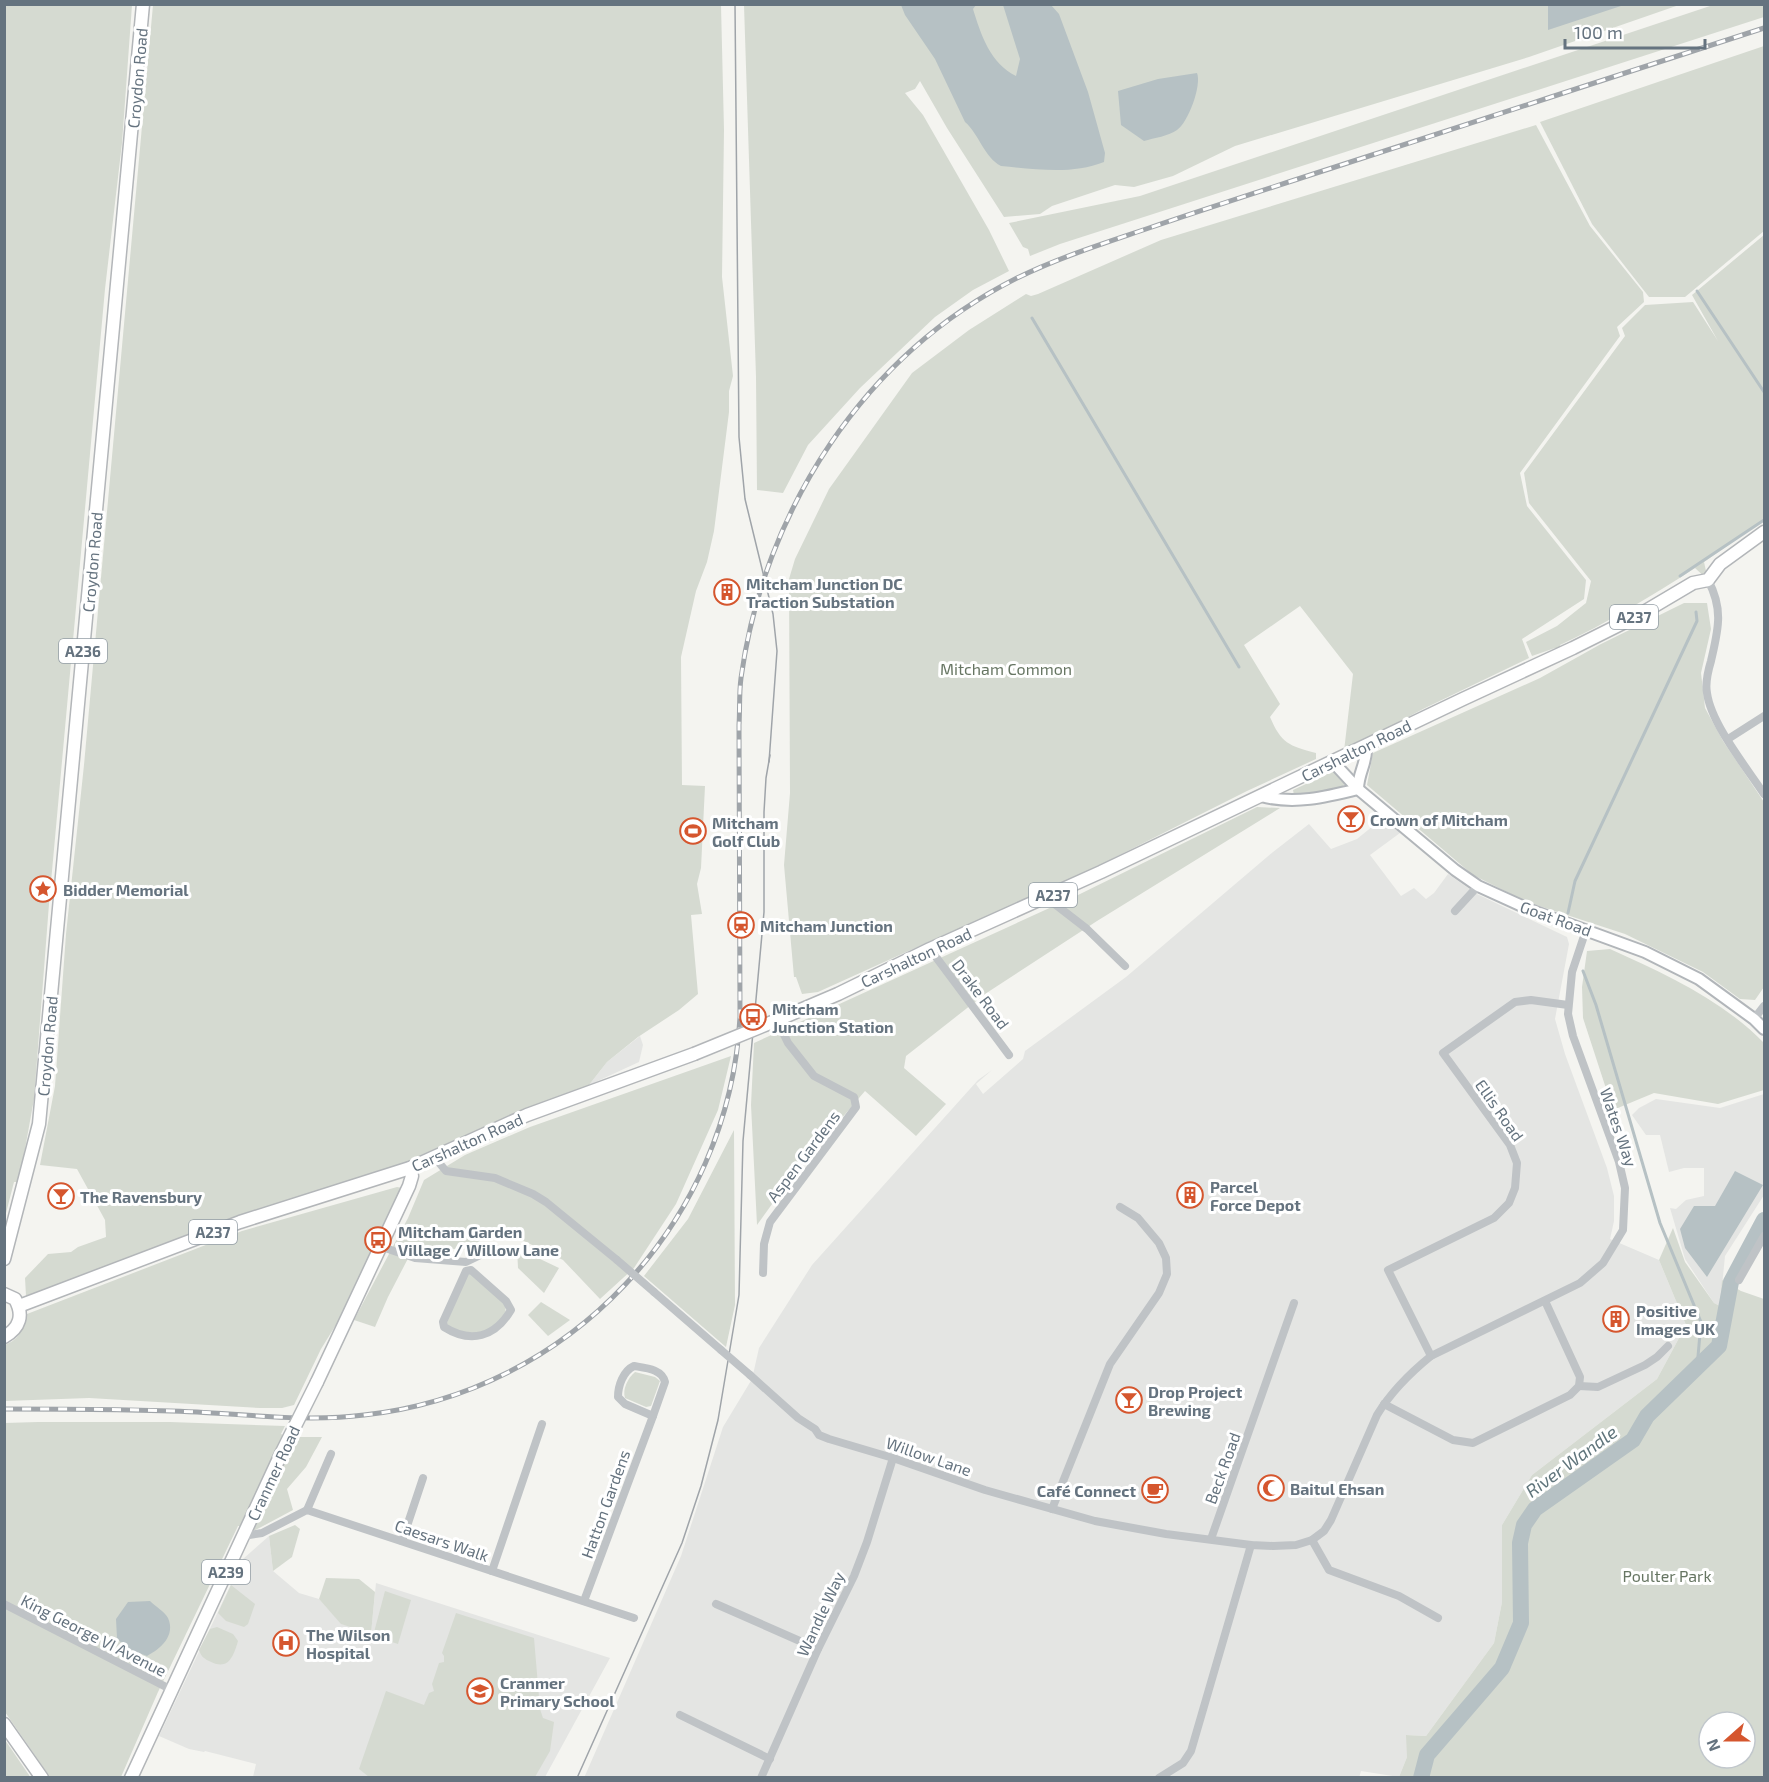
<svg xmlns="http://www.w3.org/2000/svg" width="1769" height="1782" font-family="'Exo 2',sans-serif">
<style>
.built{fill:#e4e5e3}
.green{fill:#d5dad1;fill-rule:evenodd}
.water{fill:#b6c1c4}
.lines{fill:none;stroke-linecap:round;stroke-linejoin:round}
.stream{stroke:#b6c1c4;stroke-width:3}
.river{stroke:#b6c1c4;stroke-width:16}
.secondary-casing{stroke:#b2b6ba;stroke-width:14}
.primary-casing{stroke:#b3b6b9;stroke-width:15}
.street{stroke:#bfc3c6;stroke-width:8}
.secondary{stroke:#fff;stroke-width:10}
.primary{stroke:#fff;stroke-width:12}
.tram{stroke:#9fa4a9;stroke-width:1.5}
.rail-casing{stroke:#9fa4a9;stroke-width:5}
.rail{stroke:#fff;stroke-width:3;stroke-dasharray:9;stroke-linecap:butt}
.primary-bridge-casing{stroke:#b3b6b9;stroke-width:15;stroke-linecap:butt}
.street-bridge{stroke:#bfc3c6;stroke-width:8}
.primary-bridge{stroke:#fff;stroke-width:12}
.labels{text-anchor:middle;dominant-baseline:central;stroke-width:6;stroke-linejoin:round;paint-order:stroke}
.shield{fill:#fff;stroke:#939da5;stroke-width:1.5}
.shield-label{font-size:15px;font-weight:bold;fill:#65737f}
.street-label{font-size:16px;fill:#65737f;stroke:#fff}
.poi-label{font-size:16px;font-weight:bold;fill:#65737f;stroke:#fff;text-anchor:start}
.park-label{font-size:16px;fill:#677663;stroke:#fff}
.water-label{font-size:18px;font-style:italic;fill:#60757c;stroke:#fff}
</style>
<rect width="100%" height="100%" fill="#f4f4f0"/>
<g class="built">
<polygon points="1384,817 1400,833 1370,855 1401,896 1414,888 1426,899 1434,893 1448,874 1477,894 1567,937 1569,944 1555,1019 1565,1054 1607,1168 1614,1196 1614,1221 1610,1239 1659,1260 1686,1325 1657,1379 1532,1475 1502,1525 1502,1602 1494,1643 1426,1736 1407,1735 1407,1757 1399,1777 1361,1771 1359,1778 584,1778 681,1556 723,1427 752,1379 759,1348 812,1265 978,1080 992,1070 976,1084 983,1094 1023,1059 1025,1051 1126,977 1273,852 1309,824 1331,849 1357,839"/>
<polygon points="640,1036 643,1045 639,1062 589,1085 607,1062"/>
<polygon points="1764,1094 1764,1195 1725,1256 1720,1306 1714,1303 1685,1259 1670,1208 1676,1209 1686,1200 1704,1196 1704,1168 1684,1168 1669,1172 1660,1135 1646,1135 1632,1115 1639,1108 1656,1099 1720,1108"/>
<polygon points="269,1536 273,1571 299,1593 319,1599 342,1624 371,1633 376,1583 610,1658 545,1777 253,1777 256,1764 205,1751 204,1752 189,1749 159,1736 243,1559"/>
</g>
<g class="green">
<polygon points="5,5 132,5 122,143 105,289 49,904 34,1099 19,1182 14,1182 5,1217"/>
<polygon points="153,5 721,5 724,130 722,277 733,376 729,391 729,412 714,531 707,562 696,591 681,657 682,785 705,786 701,868 697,884 702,914 691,915 698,994 679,1010 638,1037 607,1062 589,1085 528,1110 415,1162 241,1215 31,1295 31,1294 26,1296 25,1278 48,1254 71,1252 78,1247 106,1237 105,1220 77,1169 40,1165 55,1086 66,934 84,765"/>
<polygon points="744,5 1679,5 1529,57 1235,146 1173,176 1134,187 1115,185 1052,206 1040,214 1004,217 947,128 920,81 915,89 905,93 923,115 989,230 1009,271 973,290 935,317 860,388 808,445 783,493 757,490 756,377"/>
<polygon points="1713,5 1764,5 1764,17 1060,244 1030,256 1028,249 1023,247 1009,223 1140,196"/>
<polygon points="1764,46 1764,231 1685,297 1649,297 1592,224 1540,122"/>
<path d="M 1536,125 L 1590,226 L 1643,292 L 1644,302 L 1617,327 L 1620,336 L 1520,473 L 1527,506 L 1586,580 L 1584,599 L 1522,639 L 1529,658 L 1423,709 L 1344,751 L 1353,674 L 1300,606 L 1244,645 L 1280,704 L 1270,717 C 1281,743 1289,746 1316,753 L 1316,759 L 1247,791 L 1044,893 L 946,934 L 818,992 L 802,994 L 796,977 L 794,977 L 784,865 L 790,793 L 789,579 L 795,559 L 829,489 L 912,373 L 969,330 L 1026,294 L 1031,296 L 1038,294 L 1161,240 Z"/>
<path d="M 1764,235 L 1764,520 L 1704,562 L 1708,580 L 1695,568 C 1652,596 1607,623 1560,645 L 1560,654 L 1555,648 L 1532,656 L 1526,642 L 1557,626 L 1586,603 L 1591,581 L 1529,503 L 1524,473 L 1625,336 L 1622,328 L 1645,305 L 1693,302 L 1718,341 L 1692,295 Z"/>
<polygon points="1684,603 1707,603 1711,629 1701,673 1705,708 1723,741 1764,802 1764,987 1755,1000 1740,999 1703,972 1625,934 1527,902 1473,875 1367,785 1373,753 1540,678 1601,644"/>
<path d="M 1334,771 L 1346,783 C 1334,796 1310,794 1294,795 L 1293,790 Z"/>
<polygon points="1257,807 1280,808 1097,921 985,994 906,1056 904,1068 946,1104 916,1136 865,1091 793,1175 757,1225 751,1105 754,1043 1078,895"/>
<path d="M 1610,949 C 1665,974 1721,999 1764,1043 L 1764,1090 L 1718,1104 L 1654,1093 L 1613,1110 L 1583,1018 L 1582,987 L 1587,951 Z"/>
<polygon points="731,1056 718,1110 676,1204 634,1268 600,1299 563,1260 499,1229 465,1250 415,1245 388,1297 375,1327 354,1320 408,1218 424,1180 465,1155 530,1127"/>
<polygon points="734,1130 735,1305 726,1347 644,1276 688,1219"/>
<path d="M 397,1187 L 403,1188 L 342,1315 L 321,1349 L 294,1405 L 282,1408 L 260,1408 L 89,1398 L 5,1401 L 5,1345 C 20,1339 23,1329 27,1314 L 242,1231 Z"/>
<path d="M 1673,1228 L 1685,1262 L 1714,1303 L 1720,1306 L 1722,1280 L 1741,1291 L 1764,1299 L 1764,1777 L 1399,1777 L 1407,1757 L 1406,1735 L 1426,1736 L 1494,1643 L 1502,1602 L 1502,1525 L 1532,1475 L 1657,1379 L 1686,1325 L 1659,1260 ZM 1709,1722 L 1745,1722 L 1745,1758 L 1709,1758 Z"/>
<polygon points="517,1248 559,1268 544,1293 518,1268"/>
<polygon points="470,1271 505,1302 506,1316 476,1339 446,1325 467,1272"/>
<polygon points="541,1302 570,1320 548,1336 528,1315"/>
<path d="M 635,1372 L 655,1377 L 660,1381 L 651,1406 L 646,1407 L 625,1398 C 622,1389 628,1378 635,1372 Z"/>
<polygon points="38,1422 170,1422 285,1426 281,1434 283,1435 240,1526 238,1526 158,1692 121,1777 50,1777 5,1712 4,1423"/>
<polygon points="297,1437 322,1437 306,1467 287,1489 293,1510 250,1533"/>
<polygon points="295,1525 300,1529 292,1557 273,1571 269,1536"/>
<polygon points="326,1578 359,1579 375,1592 371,1634 341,1624 319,1599"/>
<polygon points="231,1585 255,1604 248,1624 244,1627 226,1621 218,1613"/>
<polygon points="385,1591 411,1600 398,1644 373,1636"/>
<polygon points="456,1613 534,1638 540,1709 543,1718 554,1722 550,1751 535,1777 369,1777 359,1769 386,1691 424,1705 429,1693 434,1691 432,1684 439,1663 444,1662 444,1656 442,1653"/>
<path d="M 217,1627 L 233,1634 L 238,1641 C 233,1658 228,1671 209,1661 C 203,1658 201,1656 199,1650 L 210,1629 Z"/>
<polygon points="5,1740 29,1775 30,1777 5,1777"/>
</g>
<g class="water">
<polygon points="1548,4 1624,4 1624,5 1548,30"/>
<path d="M 901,5 L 976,5 L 973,9 C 981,35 990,63 1016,76 L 1020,59 L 1003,5 L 1051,5 L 1059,14 L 1088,92 L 1105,153 L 1104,162 C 1072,175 1035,169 1001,166 C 984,157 979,134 965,122 L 935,59 L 905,15 Z"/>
<path d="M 1197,73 C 1202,85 1188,123 1177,130 C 1169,136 1154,138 1144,141 L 1121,125 L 1118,91 L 1158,79 Z"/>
<polygon points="1735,1171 1763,1185 1707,1277 1685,1248 1680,1229 1694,1206 1715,1206"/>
<path d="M 150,1601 C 155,1606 165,1612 168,1618 C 176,1636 160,1649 147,1656 L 126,1648 L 117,1638 L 116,1619 L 128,1602 Z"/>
</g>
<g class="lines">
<g class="stream">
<polyline points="1697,291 1764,392"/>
<polyline points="1032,318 1239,667"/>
<polyline points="1680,576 1764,520"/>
<polyline points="1568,913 1575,881 1697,621 1696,612"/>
<polyline points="1583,971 1596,1005 1660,1223 1701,1322 1697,1368"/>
</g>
<polyline class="river" points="1421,1778 1427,1755 1502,1668 1521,1623 1520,1543 1524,1525 1535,1509 1633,1440 1647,1416 1719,1346 1731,1282 1764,1220"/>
<g class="secondary-casing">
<g id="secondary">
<polyline points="1333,762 1358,789 1455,870 1478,886 1533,911 1645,952 1699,979 1754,1019 1764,1029"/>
<path d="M 1358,789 C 1358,773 1368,761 1366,746"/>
<path d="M 1261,796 C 1294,805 1326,797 1358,789"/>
</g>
</g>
<g class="primary-casing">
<g id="primary">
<polyline points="770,1023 838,994 930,949 1101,872 1463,699 1573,648 1639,615 1693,583 1708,580 1720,564 1764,532"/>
<polyline points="4,1259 39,1124 143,4"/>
<path d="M 4,1294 L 15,1299 C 24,1315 20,1328 4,1337"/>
<polyline points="19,1306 240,1222 410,1168 527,1115 694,1054"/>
<polyline points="317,1382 409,1186 412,1176 410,1168"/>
<polyline points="4,1724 42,1778"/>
<polyline points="131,1778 281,1454"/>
</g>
</g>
<g class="street">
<path d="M 1708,580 C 1724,610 1718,630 1711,661 C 1708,671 1705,683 1707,693 C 1711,724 1747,768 1764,794"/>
<polyline points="1728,739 1764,716"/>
<polyline points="1047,898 1087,929 1125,966"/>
<polyline points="1455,911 1478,886"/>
<polyline points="930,949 1009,1055"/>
<polyline points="1754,1019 1764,1006"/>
<polyline points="435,1158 446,1171 495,1178 533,1194 546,1202 617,1260"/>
<polyline points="382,1247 415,1258 466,1262 495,1248"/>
<path d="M 471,1270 L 506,1301 L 511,1310 C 495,1337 471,1344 444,1327 L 443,1322 L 466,1271 Z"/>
<polyline points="763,1273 764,1244 770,1222 856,1107 854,1097 814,1076 788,1043 777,1020"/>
<polyline points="1739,1280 1764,1236"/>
<polyline points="654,1292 721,1350"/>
<polyline points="1431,1356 1388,1270 1494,1218 1509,1203 1515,1188 1517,1163 1510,1145 1443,1053 1515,1002 1531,1000 1568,1005"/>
<path d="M 634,1366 C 646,1368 662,1369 665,1382 L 653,1416 L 625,1404 L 618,1397 C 618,1386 623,1371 634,1366 Z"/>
<path d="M 750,1375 L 798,1418 L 815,1429 L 819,1435 L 829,1439 L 893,1458 L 985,1490 L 1095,1521 L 1166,1534 L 1251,1545 L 1273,1546 L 1296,1545 L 1312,1540 L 1324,1531 L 1331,1520 L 1377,1415 C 1391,1392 1410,1373 1431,1356 L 1580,1283 L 1603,1263 L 1623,1230 L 1625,1188 L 1619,1162 L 1573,1036 L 1568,1014 L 1572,972 L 1586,930"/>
<polyline points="1579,1386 1598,1387 1645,1365 1657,1357 1668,1346"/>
<polyline points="1384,1404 1453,1440 1473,1443 1570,1395 1579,1386 1580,1377 1545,1301"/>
<polyline points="1052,1509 1110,1364 1159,1293 1167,1274 1166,1258 1159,1243 1138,1218 1120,1207"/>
<polyline points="307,1510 331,1454"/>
<polyline points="243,1536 262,1533 307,1510 634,1618"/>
<polyline points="1211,1539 1294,1303"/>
<polyline points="1312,1540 1329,1570 1399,1596 1438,1618"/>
<polyline points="402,1541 423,1478"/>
<polyline points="492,1571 542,1424"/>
<polyline points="584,1601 653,1416"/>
<polyline points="4,1604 172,1690"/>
<polyline points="716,1604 818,1649"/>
<polyline points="680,1715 770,1759"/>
<polyline points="761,1778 818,1649 854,1576 867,1542 893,1458"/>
<polyline points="1159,1778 1183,1763 1191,1751 1251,1545"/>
</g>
<use href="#secondary" class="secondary"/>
<use href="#primary" class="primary"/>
<g class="tram">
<polyline points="735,4 739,437 745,499 773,614 777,651 769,762"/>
<polyline points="577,1778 682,1543 701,1486 718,1420 739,1295 743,1141 764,912 764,812 766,778 770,755"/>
</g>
<g class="rail-casing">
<path id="rail" d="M 4,1409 C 69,1409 133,1409 197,1412 C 252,1415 309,1422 364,1415 C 569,1393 729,1223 740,1017 L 739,725 C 740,709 739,693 741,678 C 764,510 864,355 1017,278 C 1060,257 1105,243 1149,228 C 1211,207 1273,187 1335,167 C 1478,121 1621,74 1764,28"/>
</g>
<use href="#rail" class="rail"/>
<g class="primary-bridge-casing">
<g id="primary-bridge">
<polyline points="694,1054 770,1023"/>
<polyline points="281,1454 317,1382"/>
</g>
</g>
<g class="street-bridge">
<polyline points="617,1260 654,1292"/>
<polyline points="721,1350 750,1375"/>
</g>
<use href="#primary-bridge" class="primary-bridge"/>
</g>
<defs>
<g id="building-ring" transform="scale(1.35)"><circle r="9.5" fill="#fff" stroke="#d5562e" stroke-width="1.5"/><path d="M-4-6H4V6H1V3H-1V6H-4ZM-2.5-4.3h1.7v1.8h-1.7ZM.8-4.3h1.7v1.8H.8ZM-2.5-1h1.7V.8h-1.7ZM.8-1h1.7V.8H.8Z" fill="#d5562e"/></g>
<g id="bar-ring" transform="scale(1.35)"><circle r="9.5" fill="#fff" stroke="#d5562e" stroke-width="1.5"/><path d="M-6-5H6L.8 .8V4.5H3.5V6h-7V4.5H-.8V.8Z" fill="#d5562e"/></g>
<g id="stadium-ring" transform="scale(1.35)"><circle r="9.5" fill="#fff" stroke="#d5562e" stroke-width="1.5"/><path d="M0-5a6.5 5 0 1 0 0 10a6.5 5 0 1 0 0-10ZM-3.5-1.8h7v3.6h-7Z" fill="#d5562e"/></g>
<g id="sight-ring" transform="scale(1.35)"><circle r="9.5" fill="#fff" stroke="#d5562e" stroke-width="1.5"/><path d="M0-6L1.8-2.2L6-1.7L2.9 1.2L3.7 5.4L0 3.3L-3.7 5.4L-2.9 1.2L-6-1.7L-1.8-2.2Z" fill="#d5562e"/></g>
<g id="station-ring" transform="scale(1.35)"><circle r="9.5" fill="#fff" stroke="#d5562e" stroke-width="1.5"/><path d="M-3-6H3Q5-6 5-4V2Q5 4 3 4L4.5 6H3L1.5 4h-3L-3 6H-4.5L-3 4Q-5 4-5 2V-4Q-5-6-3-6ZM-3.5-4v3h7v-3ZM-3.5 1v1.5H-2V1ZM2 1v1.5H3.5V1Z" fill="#d5562e"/></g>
<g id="bus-ring" transform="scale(1.35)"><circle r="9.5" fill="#fff" stroke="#d5562e" stroke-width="1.5"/><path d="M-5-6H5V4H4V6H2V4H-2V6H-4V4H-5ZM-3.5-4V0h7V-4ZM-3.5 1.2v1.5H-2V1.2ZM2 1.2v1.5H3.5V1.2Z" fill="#d5562e"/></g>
<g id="mosque-ring" transform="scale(1.35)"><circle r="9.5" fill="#fff" stroke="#d5562e" stroke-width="1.5"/><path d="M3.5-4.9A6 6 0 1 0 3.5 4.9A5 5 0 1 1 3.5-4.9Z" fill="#d5562e"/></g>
<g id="cafe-ring" transform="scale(1.35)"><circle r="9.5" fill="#fff" stroke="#d5562e" stroke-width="1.5"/><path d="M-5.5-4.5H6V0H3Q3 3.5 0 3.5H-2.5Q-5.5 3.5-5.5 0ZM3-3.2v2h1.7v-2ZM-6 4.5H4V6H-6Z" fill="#d5562e"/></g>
<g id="hospital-ring" transform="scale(1.35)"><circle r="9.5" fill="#fff" stroke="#d5562e" stroke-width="1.5"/><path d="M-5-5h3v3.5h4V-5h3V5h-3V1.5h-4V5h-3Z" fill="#d5562e"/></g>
<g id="school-ring" transform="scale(1.35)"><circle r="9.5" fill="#fff" stroke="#d5562e" stroke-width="1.5"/><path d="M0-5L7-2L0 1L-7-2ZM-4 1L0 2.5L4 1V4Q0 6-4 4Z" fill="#d5562e"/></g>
</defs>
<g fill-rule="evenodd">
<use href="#building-ring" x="727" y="592"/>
<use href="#bar-ring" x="1351" y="819"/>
<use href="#stadium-ring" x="693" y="831"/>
<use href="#sight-ring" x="43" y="889"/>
<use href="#station-ring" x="741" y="925"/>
<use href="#bus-ring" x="753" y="1017"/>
<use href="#building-ring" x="1190" y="1195"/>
<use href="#bar-ring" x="61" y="1196"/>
<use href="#bus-ring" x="378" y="1240"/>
<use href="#building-ring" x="1616" y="1319"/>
<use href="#bar-ring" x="1129" y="1400"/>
<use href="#mosque-ring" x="1271" y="1488"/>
<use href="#cafe-ring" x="1155" y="1490"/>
<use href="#hospital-ring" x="286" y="1643"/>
<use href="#school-ring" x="480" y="1691"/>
</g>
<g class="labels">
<g class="shield">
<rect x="1610" y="605" width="48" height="24" rx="4.5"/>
<rect x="59" y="639" width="48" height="24" rx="4.5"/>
<rect x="1029" y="883" width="48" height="24" rx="4.5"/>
<rect x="189" y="1220" width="48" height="24" rx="4.5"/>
<rect x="202" y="1560" width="48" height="24" rx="4.5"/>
</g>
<g class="shield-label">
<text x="1634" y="617">A237</text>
<text x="83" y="651">A236</text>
<text x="1053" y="895">A237</text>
<text x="213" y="1232">A237</text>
<text x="226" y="1572">A239</text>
</g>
<g class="street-label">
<text transform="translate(137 78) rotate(-85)">Croydon Road</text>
<text transform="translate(92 562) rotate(-85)">Croydon Road</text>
<text transform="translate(1356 750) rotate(-26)">Carshalton Road</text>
<text transform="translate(1556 918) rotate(20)">Goat Road</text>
<text transform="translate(916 957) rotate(-25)">Carshalton Road</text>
<text transform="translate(981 994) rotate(53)">Drake Road</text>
<text transform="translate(47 1046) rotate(-85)">Croydon Road</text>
<text transform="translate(1500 1110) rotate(55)">Ellis Road</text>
<text transform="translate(1619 1127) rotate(71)">Wates Way</text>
<text transform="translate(467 1142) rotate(-24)">Carshalton Road</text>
<text transform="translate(803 1156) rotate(-53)">Aspen Gardens</text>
<text transform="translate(929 1456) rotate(19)">Willow Lane</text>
<text transform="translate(1222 1468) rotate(-70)">Beck Road</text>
<text transform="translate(273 1473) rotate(-65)">Cranmer Road</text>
<text transform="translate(605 1504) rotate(-70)">Hatton Gardens</text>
<text transform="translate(442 1540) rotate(19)">Caesars Walk</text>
<text transform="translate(820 1614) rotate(-65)">Wandle Way</text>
<text transform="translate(94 1635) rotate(27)">King George VI Avenue</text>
</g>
<g class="poi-label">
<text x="746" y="583">Mitcham Junction DC<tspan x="746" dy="18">Traction Substation</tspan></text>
<text x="1370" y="819">Crown of Mitcham</text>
<text x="712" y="822">Mitcham<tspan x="712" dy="18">Golf Club</tspan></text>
<text x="63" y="889">Bidder Memorial</text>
<text x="760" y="925">Mitcham Junction</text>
<text x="772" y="1008">Mitcham<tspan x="772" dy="18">Junction Station</tspan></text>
<text x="1210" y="1186">Parcel<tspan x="1210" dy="18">Force Depot</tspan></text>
<text x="80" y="1196">The Ravensbury</text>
<text x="398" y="1231">Mitcham Garden<tspan x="398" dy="18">Village / Willow Lane</tspan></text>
<text x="1636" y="1310">Positive<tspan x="1636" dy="18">Images UK</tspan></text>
<text x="1148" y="1391">Drop Project<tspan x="1148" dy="18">Brewing</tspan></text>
<text x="1290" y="1488">Baitul Ehsan</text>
<text x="1136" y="1490" text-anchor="end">Café Connect</text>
<text x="306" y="1634">The Wilson<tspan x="306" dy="18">Hospital</tspan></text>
<text x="500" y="1682">Cranmer<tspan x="500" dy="18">Primary School</tspan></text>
</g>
<g class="park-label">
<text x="1006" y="668">Mitcham Common</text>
<text x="1667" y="1575">Poulter Park</text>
</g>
<g class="water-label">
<text transform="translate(1571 1461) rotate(-36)">River Wandle</text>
</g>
</g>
<rect width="1769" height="1782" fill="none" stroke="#65737f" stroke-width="12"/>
<g transform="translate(1727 1740) rotate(249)"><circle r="28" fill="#ffffff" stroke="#c1c7cc" stroke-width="1.5"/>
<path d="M0-4.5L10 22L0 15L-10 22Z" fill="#d5562e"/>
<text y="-9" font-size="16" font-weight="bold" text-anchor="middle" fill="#65737f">N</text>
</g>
<path d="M1565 39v9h140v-9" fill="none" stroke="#65737f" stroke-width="3"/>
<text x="1574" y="39" font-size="18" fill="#65737f" stroke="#ffffff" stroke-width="4.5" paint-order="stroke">100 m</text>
</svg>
